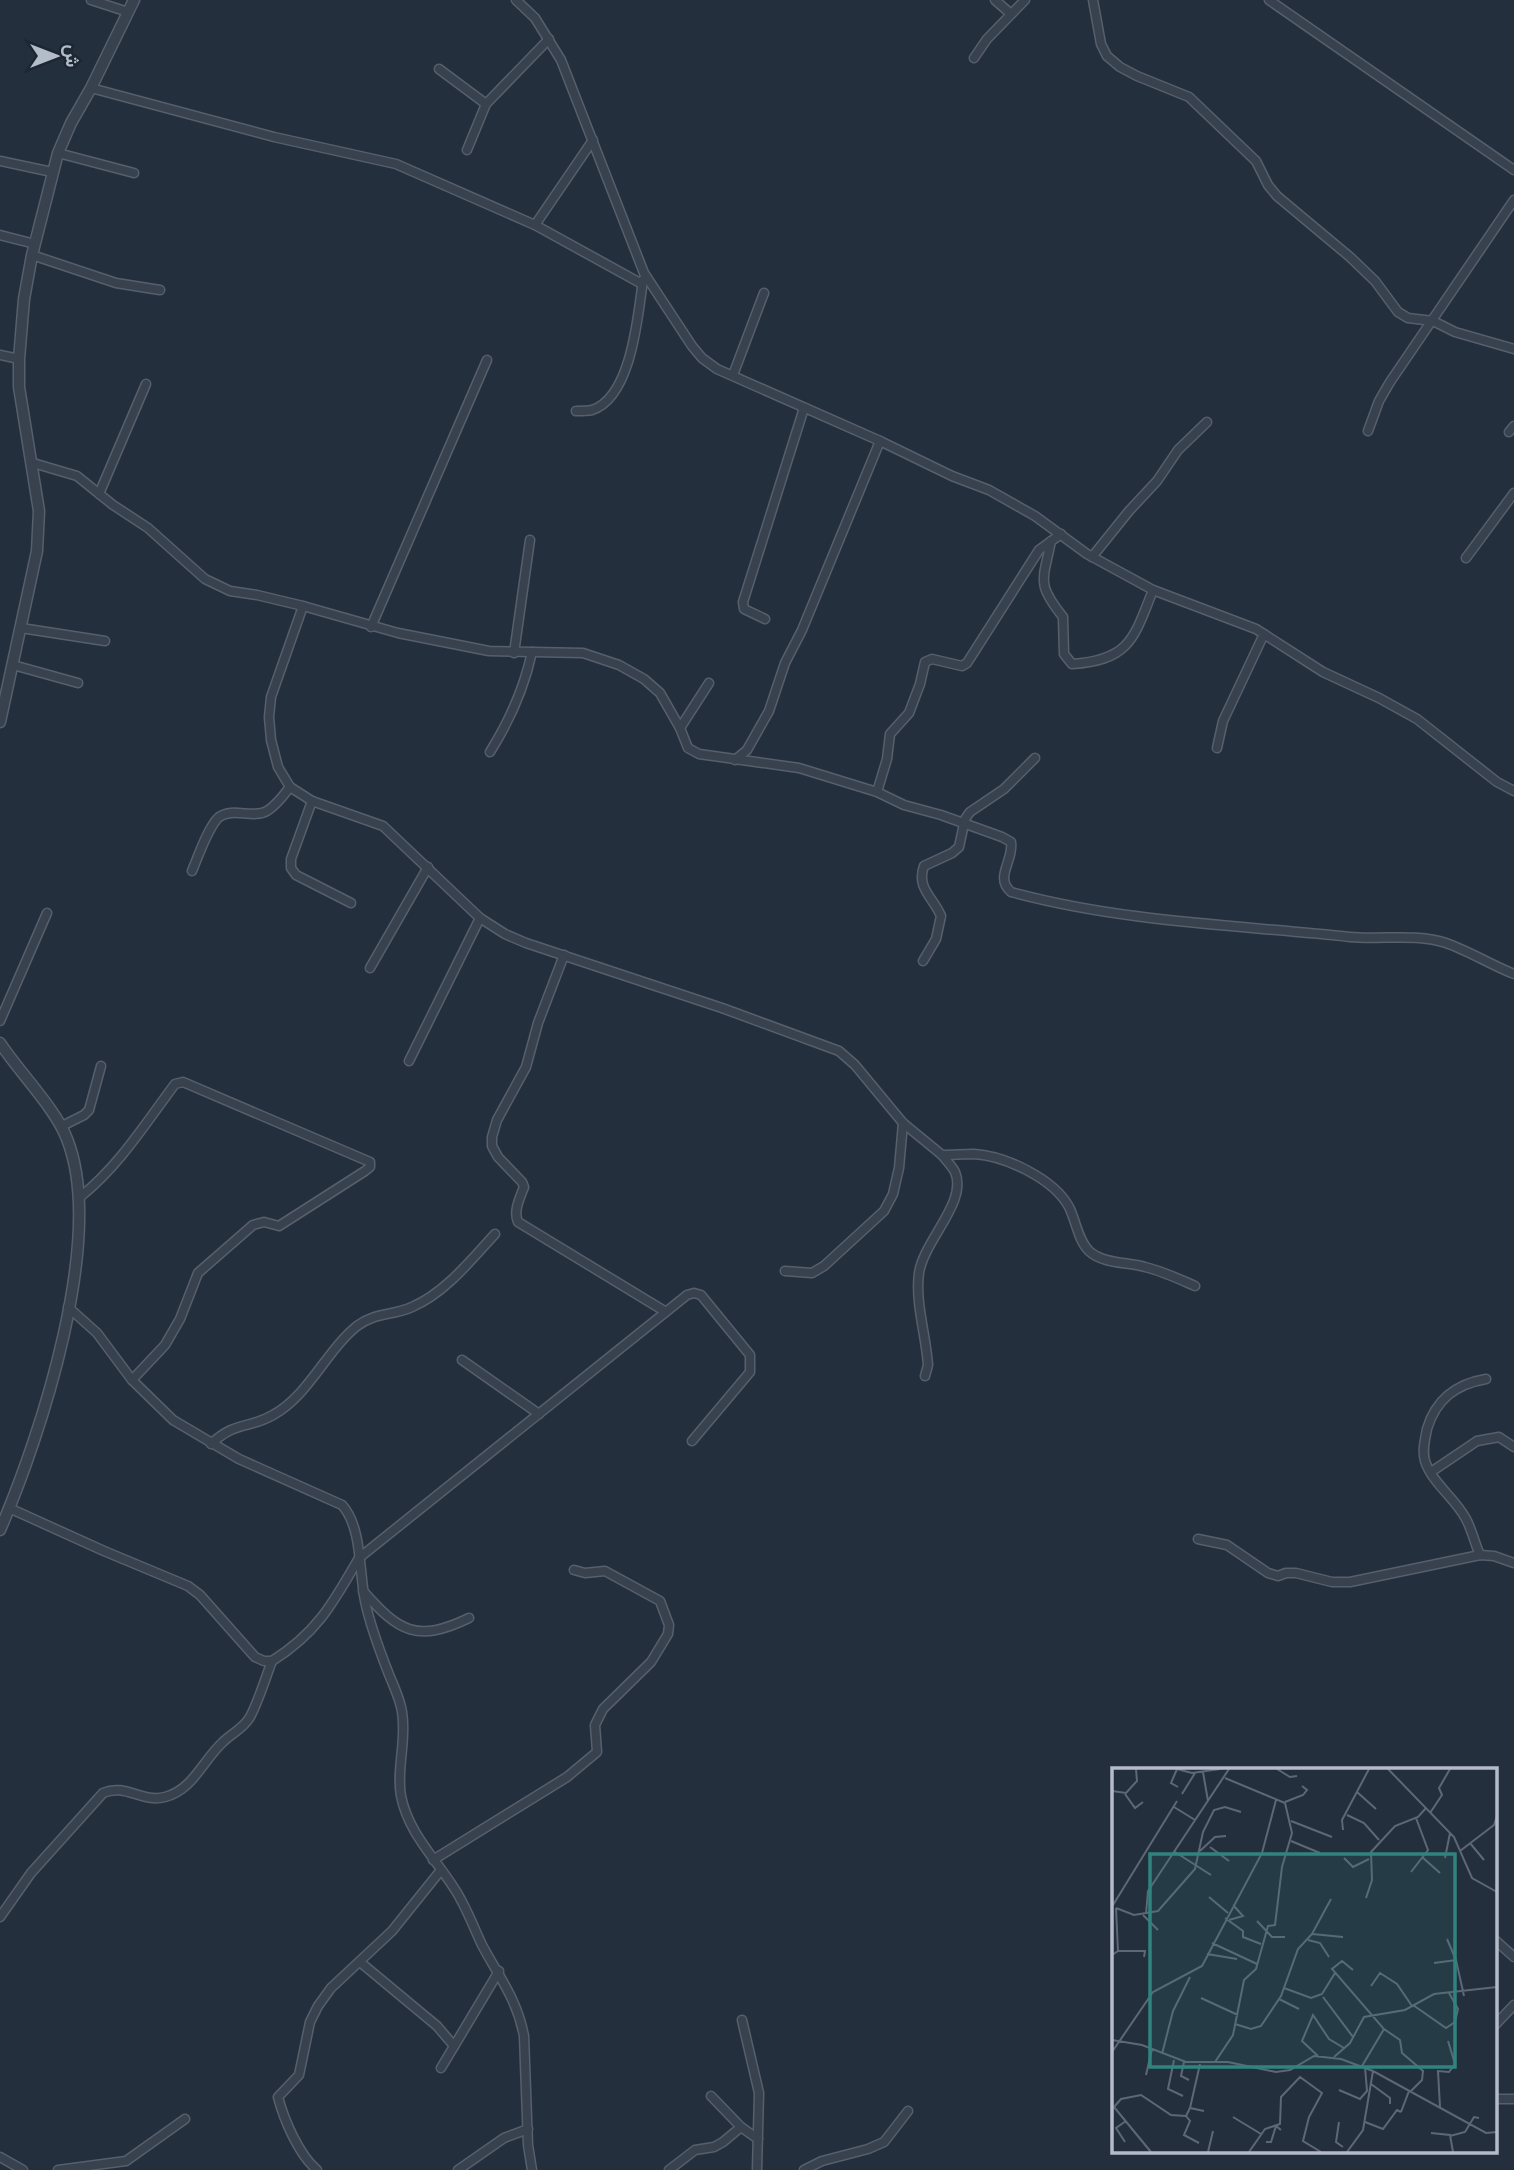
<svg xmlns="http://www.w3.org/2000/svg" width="1514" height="2170" font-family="Raleway,Vazirmatn,sans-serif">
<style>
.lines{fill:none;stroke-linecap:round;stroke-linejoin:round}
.minor-casing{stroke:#565f6c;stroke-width:11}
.tertiary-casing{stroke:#565f6c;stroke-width:13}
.minor{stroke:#38414e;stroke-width:8}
.tertiary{stroke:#38414e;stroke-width:10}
.inset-road{fill:none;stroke:#5e6776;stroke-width:2}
.view{fill:#308480;fill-opacity:0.15;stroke:#308480;stroke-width:3.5}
.inset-edge{fill:none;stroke:#b4bcc9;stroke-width:3.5}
</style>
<rect width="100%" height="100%" fill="#242f3e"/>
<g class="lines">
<g class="minor-casing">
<g id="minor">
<polyline points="91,0 128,12"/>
<polyline points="516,0 535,18 561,60 644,273 692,346 702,358 717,369 880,441 952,476 989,490 1035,516 1087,554 1153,590 1256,629 1323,672 1379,698 1417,719 1497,782 1514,791"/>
<polyline points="995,0 1011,14"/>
<polyline points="1093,0 1101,44 1107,56 1120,67 1137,76 1189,97 1256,161 1268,185 1277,196 1350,257 1375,281 1398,312 1408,318 1433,321 1455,332 1514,349"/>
<polyline points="1269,0 1514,170"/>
<polyline points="974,58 987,39 1025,0"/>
<polyline points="439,69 486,104"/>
<polyline points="91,88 274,137 396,164 535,225 642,284"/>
<polyline points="467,150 486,104 549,39"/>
<polyline points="58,153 134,173"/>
<polyline points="0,161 52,172"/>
<polyline points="535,225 593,140"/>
<polyline points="0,235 35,244"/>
<polyline points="32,255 116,283 160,290"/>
<polyline points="0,355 19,359"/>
<polyline points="733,375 764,293"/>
<path d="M 576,411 C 581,411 587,411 592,410 C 632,397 638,314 643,280"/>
<polyline points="1368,431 1379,401 1390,382 1514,200"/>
<polyline points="1509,432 1514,426"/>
<path d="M 33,463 L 77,476 L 113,505 L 148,528 L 205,579 L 230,591 L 257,595 L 303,606 L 398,633 L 489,651 L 583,653 L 619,665 L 644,679 L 660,693 L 680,728 L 688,748 L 699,754 L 799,768 L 877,792 L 904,805 L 941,815 L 1002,837 L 1011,842 C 1014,861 994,877 1011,892 C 1122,922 1236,925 1350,937 C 1381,940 1416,933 1446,943 C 1469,951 1491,965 1514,974"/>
<polyline points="99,494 146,384"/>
<path d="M 1051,541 C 1043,581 1036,583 1063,617 L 1064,654 L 1072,664 C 1130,660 1134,638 1153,590"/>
<polyline points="1092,557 1129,511 1157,481 1178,450 1207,422"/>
<polyline points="1466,558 1514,493"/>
<path d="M 303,606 L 271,697 L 269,717 L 271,740 L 278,767 L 290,787 L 312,801 L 383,826 L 480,918 L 505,934 L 526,943 L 722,1008 L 839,1051 L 855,1065 L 903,1123 L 942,1155 C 953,1155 963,1154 974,1154 C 1006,1156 1054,1179 1069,1207 C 1076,1221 1078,1240 1089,1251 C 1103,1264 1128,1262 1145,1267 C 1162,1271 1179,1279 1195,1286"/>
<polyline points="765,619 744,609 743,602 804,408"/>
<polyline points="371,627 487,360"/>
<polyline points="21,628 105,641"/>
<polyline points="514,653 530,540"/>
<polyline points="13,665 78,683"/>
<polyline points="680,728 709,683"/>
<polyline points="1217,748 1223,721 1264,634"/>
<path d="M 490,752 C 510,720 524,689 532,652"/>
<polyline points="735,760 747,750 769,711 785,663 802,630 880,441"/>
<polyline points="877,792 887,759 890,734 909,713 920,684 925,662 932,659 962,666 967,663 1039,550 1061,534"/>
<polyline points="312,801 291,859 291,868 296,875 351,903"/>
<path d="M 192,871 C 198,857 208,827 219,817 C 233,807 253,819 267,811 C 277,805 283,796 290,787"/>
<path d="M 564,955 L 538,1023 L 526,1067 L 497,1120 L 492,1137 L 492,1146 L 498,1157 L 522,1182 L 524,1187 C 520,1198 513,1211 518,1222 L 666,1312"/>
<path d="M 923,961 L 936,939 L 941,916 C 933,897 916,888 924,866 L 952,853 L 959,847 L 965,819 L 970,812 L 1004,789 L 1035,758"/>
<polyline points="370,968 428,867"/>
<polyline points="0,1021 47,913"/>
<polyline points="409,1061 480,918"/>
<polyline points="62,1126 84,1115 89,1110 101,1066"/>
<path d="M 80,1197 C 119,1166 145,1124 175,1084 L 183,1082 L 370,1162 L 370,1167 L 365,1171 L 279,1226 L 264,1222 L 253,1225 L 198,1273 L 180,1319 L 165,1345 L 132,1380"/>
<polyline points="785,1271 812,1273 824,1266 884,1211 893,1194 899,1168 903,1123"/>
<path d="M 68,1307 L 97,1333 L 132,1380 L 173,1420 L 239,1459 L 342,1505 C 362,1527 359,1571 365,1601 C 370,1625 379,1649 388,1672 C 393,1685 400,1698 402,1712 C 407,1741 396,1769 401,1796 C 408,1832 435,1858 454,1888 C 466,1906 473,1926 482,1945 C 499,1977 517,1999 524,2036 L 528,2145 L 532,2170"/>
<polyline points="462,1360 539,1414"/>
<path d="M 925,1376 L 928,1365 C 926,1335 915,1303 919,1273 C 924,1240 968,1202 955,1172 C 952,1166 946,1160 942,1155"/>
<path d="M 211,1444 C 235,1421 249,1429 273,1415 C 309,1395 326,1351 357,1326 C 376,1312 392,1316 412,1307 C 445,1293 471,1260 495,1234"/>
<polyline points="1431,1472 1477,1441 1499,1437 1514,1447"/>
<path d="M 9,1508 L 104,1551 L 188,1586 L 200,1595 L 255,1657 L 264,1661 L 272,1661 C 317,1633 333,1603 359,1558 L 687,1295 L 694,1293 L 701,1295 L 750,1355 L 750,1372 L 692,1441"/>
<polyline points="1198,1539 1227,1545 1268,1573 1278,1576 1286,1573 1296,1573 1332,1582 1350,1582 1480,1555 1494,1556 1514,1563"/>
<path d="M 1480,1555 C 1475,1544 1472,1530 1466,1519 C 1456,1499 1432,1483 1425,1461 C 1422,1450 1425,1440 1427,1429 C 1436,1399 1456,1384 1486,1379"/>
<path d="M 363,1591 C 399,1632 417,1643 469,1618"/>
<polyline points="433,1860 567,1777 597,1752 595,1725 603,1709 651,1662 668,1634 669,1625 660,1601 605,1571 585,1573 574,1570"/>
<path d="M 0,1917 L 31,1873 L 103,1793 C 126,1783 141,1803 165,1797 C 193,1790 203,1760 223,1742 C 232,1733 243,1729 250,1717 C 259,1700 265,1679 272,1661"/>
<polyline points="1495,1940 1514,1957"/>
<polyline points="360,1962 437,2026 454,2046"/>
<polyline points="742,2020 759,2093 757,2170"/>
<polyline points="1495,2025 1514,2005"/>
<polyline points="441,2068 499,1971"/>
<polyline points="711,2096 741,2127 758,2139"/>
<polyline points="1495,2099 1514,2099"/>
<polyline points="0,2157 23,2170"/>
<polyline points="58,2170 126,2161 185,2119"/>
<path d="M 317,2170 C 299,2155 284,2120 278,2097 L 299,2075 L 310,2022 L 318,2006 L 331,1988 L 392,1931 L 441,1870"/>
<polyline points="458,2170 504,2138 528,2129"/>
<polyline points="669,2170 695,2150 714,2147 723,2142 741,2127"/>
<polyline points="804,2170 822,2161 868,2149 884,2142 908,2111"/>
</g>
</g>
<g class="tertiary-casing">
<g id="tertiary">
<polyline points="0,722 37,551 39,511 19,387 19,359 24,299 32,255 58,153 71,123 91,88 134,0"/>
<path d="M 0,1043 C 19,1072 56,1109 67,1139 C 106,1237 41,1435 0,1530"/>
</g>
</g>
<use href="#minor" class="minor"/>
<use href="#tertiary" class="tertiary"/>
</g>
<g transform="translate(1112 1768)">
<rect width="385" height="385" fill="#242f3e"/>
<path class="inset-road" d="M 65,1 L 59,15 L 66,19M 65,1 L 80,5 L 108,1M 165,1 L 178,9 L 185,8M 276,1 L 342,69 L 360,110 L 385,124M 91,4 L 96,33M 0,23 L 14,25 L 25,13 L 24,1M 245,24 L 264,41M 13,26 L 23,40 L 31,34M 70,26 L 83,5M 173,34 L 191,27 L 195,22 L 190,18M 62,39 L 83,52M 318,45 L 330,27 L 327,20 L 338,1M 235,47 L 252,55 L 267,72M 179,53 L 220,69M 231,62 L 230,52 L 257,1M 179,73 L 208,85M 358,75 L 372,92M 98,79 L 117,93M 88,83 L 103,69 L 114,68M 348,83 L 382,57 L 385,48M 63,84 L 99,107M 310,89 L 328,105M 232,90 L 241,99 L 257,91M 333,90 L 338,65M 299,104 L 316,82 L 304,50M 97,129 L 116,145M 254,130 L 260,112 L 259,84 L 283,58 L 306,49 L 314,40M 1,137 L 65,33M 4,140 L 22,147 L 46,143 L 83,101 L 91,64 L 102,42 L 113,39 L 129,44M 34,146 L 36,123 L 117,1M 31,147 L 46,162M 113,150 L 131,163 L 131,169 L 149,176M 117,152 L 131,148 L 121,137M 145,153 L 160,169 L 173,169M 200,166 L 231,169M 335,171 L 344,192M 196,172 L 208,175 L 217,189M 100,175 L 145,196M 6,183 L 33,183 L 32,189M 95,186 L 125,191M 0,187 L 6,183 L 4,140M 322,195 L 344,192 L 352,228M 241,202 L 230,193 L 220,201 L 272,261 L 250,298M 259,218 L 268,205 L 285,216 L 300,238M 172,220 L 199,230 L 210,226 L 223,205M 211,229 L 241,269M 89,230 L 126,247M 167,231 L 187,241M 301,237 L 334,260 L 343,254 L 346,241 L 337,225M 123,256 L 139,261 L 149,258 L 169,228 L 186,181 L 200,166 L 219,131M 272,261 L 288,272 L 290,285 L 311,303 L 310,312 L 299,323M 0,272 L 30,277 L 74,294 L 116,294 L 164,304 L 178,302 L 202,288 L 229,291 L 261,303 L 374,365 L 385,364M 0,284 L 41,224 L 90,198 L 150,85 L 164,32M 50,286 L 61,243 L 78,209M 206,288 L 190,273 L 201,247 L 217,271 L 232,280M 222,289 L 238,275 L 252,249 L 293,242 L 322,226 L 385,219M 62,292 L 56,321 L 71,328M 72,294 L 69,308 L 77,312M 103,294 L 121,267 L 132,212 L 144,201 L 156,158 L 163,157 L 170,99 L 180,65 L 173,35 L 113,10M 34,307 L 40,281M 259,316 L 278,330 L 278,336M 227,322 L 248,331 L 255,323 L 253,299M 2,339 L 9,331 L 29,327 L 59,347 L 74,348M 2,339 L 39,384M 328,339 L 326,303 L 337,304 L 343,296 L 336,273M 78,340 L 88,296M 289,344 L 297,323M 74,348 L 78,353 L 72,367 L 87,375M 74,348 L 78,340 L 92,343M 121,349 L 149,366M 227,354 L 224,374 L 231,379M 253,354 L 271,361 L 285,342 L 289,344M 319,365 L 338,367 L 341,384M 338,368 L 353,364 L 362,349 L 367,350M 13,374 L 4,360 L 14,353M 154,374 L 159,374 L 164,358 L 169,362M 96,384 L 101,363M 137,384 L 153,361 L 168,356 L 169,329 L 188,309 L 210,325 L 197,349 L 191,373 L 209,384M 235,384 L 251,362 L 261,303"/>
<path class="view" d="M 38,86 L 343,86 L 343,299 L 38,299 Z"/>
<rect width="385" height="385" class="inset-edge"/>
</g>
<g transform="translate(56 56) rotate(90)" stroke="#1d2633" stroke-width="5" paint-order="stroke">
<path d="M0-5L12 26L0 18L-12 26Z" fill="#b4bcc9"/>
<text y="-10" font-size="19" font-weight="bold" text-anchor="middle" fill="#b4bcc9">ش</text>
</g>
</svg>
